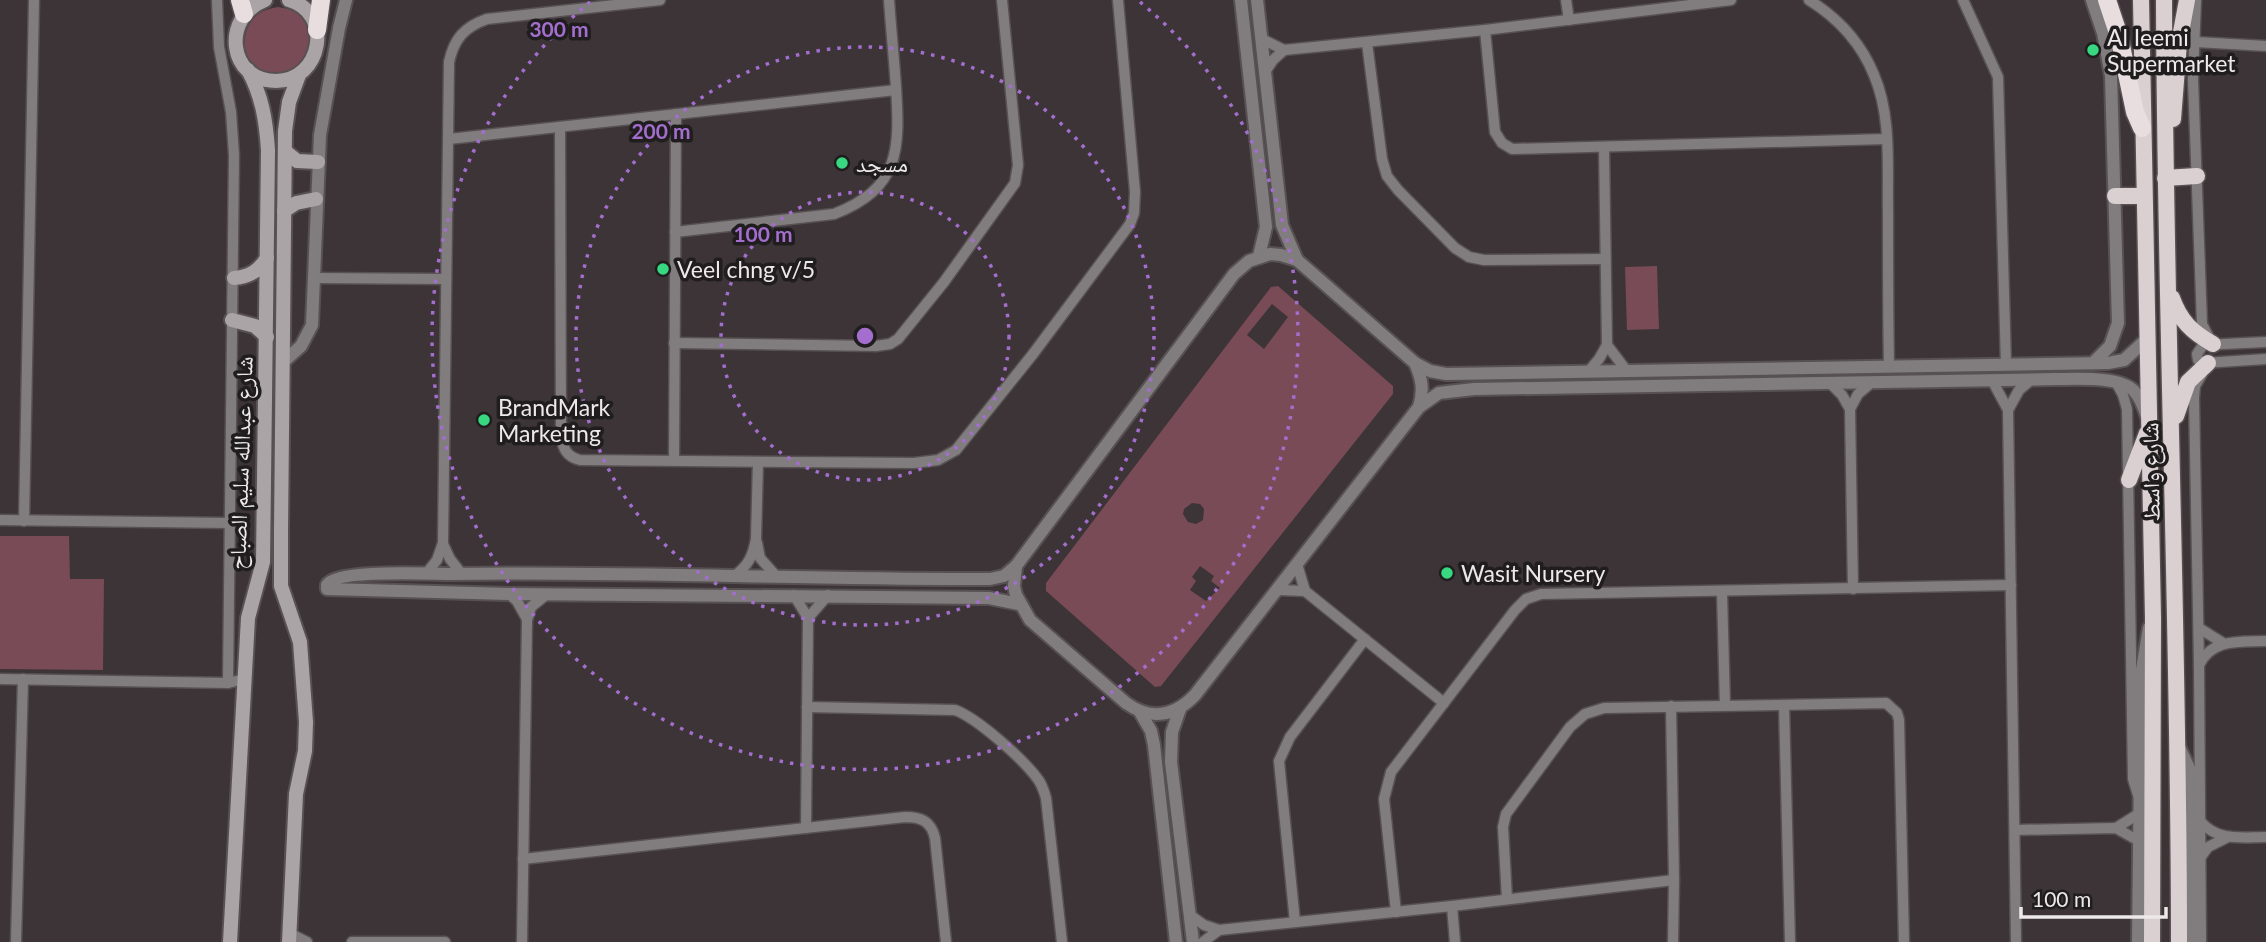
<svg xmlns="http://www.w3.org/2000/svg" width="2266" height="942" font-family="Lato,'Noto Naskh Arabic',sans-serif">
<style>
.green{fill:#784b56;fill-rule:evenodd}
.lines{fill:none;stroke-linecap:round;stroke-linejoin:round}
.minor-casing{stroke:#585153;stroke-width:13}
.tertiary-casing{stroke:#585153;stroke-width:16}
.secondary-casing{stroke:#585153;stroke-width:18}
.trunk-casing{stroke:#585153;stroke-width:19}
.motorway-casing{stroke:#585153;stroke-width:21}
.minor{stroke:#817d7e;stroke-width:10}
.tertiary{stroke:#817d7e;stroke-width:12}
.secondary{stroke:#aba4a6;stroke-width:14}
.trunk{stroke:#dad0d2;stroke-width:16}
.motorway{stroke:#e8dee0;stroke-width:18}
.ring{fill:none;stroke:#a36ece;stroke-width:3.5;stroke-dasharray:3.5 7}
.poi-dot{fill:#37d880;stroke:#201d1e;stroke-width:2.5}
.labels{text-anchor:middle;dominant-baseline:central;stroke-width:7;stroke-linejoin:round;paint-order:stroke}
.poi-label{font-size:23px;fill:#ede8e9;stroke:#201d1e;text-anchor:start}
.street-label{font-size:23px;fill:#ede8e9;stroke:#201d1e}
.centre{fill:#a36ece;stroke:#201d1e;stroke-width:3.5}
.ring-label{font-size:21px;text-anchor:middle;font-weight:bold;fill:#a36ece;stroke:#201d1e;stroke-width:7;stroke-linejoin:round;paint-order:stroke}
</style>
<rect width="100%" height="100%" fill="#3c3436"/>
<g class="green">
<path d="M 278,7 C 311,12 313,26 312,55 L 286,77 C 279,76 270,76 264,74 C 239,65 239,29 258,14 C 264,10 271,8 278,7 Z"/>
<polygon points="1657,266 1659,329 1627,330 1625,267"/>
<path d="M 1278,286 L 1393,386 L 1393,394 L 1161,686 L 1155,687 L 1046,591 L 1046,583 L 1271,287 ZM 1272,304 L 1288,317 L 1264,349 L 1247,335 ZM 1192,503 L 1200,504 L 1204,509 L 1203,520 L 1196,524 L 1188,522 L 1183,514 L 1184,509 ZM 1200,566 L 1214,576 L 1211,581 L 1220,588 L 1206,601 L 1190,590 L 1196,581 L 1192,577 Z"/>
<polygon points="0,536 69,536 70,579 104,579 103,670 0,669"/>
</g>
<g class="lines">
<g class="minor-casing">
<g id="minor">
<polyline points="217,0 219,47 231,112 234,155 228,683"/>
<polyline points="1566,0 1569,20"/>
<path d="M 1809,0 C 1838,18 1861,43 1874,75 C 1892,117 1887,167 1888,212 C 1888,263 1888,315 1889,366"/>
<polyline points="1963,0 1998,77 2006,365"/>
<polyline points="2196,0 2193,79 2202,324 2209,338"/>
<polyline points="1485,30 1495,132 1502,143 1512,149 1886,139"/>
<polyline points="1262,39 1284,50 1485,30 1731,0"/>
<polyline points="2196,42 2266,46"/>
<polyline points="1367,43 1382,159 1387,176 1398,190 1455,248 1469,257 1484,260 1604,259"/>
<polyline points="1265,72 1273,60 1284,50"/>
<path d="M 560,127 L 561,436 C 563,449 567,457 580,460 L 914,463 L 938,460 L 956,450 L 1033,354 L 1130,224 L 1134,213 L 1135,192 L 1118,0"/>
<polyline points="449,139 896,90"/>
<path d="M 675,232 L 834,214 C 900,189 900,149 896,87 C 894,58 891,29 889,0"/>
<polyline points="315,278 446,279"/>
<polyline points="2266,342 2203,345 2197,354 2198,360 2204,363 2266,359"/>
<polyline points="674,343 876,346 890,344 898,339 944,282 1015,183 1018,165 1002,0"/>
<polyline points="1607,345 1626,370"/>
<polyline points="1589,371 1599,359 1607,345 1604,147"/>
<polyline points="1993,382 2008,410 2016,942"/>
<polyline points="2116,382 2123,395 2127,409 2133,779 2138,795"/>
<polyline points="1831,384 1842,395 1850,409"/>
<polyline points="2008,410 2019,390 2031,380"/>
<polyline points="674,460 676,114"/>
<polyline points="0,520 230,523"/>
<polyline points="24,521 34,0"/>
<polyline points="757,543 760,558 777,577"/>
<polyline points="443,544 450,559 461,573"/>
<polyline points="1297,564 1305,591 1444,703"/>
<path d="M 426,574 L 437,560 L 443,543 L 449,62 C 454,39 464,27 487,19 L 660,0"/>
<path d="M 734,576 C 748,566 753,556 756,539 L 758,462"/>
<polyline points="1853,589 1850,409 1858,394 1871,383"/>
<polyline points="1278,590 1305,591"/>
<polyline points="1722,592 1725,705"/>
<polyline points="509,594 517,601 527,619"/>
<polyline points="794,595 808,618 806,828"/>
<polyline points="808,618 828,595"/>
<polyline points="2199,628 2223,643"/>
<path d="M 2199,665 C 2212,638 2240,642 2266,641"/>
<polyline points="0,679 228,683 244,679"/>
<polyline points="1784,705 1790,942"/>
<polyline points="1671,706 1674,880 1673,942"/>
<path d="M 807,707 L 955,710 C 977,718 1022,758 1037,778 C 1042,784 1044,791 1046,798 L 1062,942"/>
<path d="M 2200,821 C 2218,842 2241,837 2266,837"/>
<polyline points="2116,828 2140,813"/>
<polyline points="2015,830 2116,828 2139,841"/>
<polyline points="2200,858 2208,847 2226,838"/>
<path d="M 523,859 L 905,817 C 921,817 931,821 935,838 L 946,942"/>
<polyline points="1507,899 1503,827 1506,814 1570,727 1585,714 1604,708 1886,703 1897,713 1899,720 1904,942"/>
<polyline points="1452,906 1455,942"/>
<polyline points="1396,912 1384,799 1391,772 1515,610 1526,599 1541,594 2011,585"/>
<polyline points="1190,915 1204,925 1219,930 1452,906 1674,880"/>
<polyline points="1295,922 1279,761 1290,737 1365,639"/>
<polyline points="289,933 307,942"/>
<polyline points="16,942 23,679"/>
<polyline points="352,942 445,942"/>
<polyline points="522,942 527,620 531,607 547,594"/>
<polyline points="1203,942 1219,930"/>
<polyline points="2201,942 2199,665 2194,398 2195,386 2202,374"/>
</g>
</g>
<g class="tertiary-casing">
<g id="tertiary">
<polyline points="1241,0 1266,227 1259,256"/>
<polyline points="1257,0 1282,225 1297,260"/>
<polyline points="2092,0 2103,33 2111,76 2118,323 2110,346 2093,363"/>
<path d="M 1270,254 L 1281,255 L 1297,260 L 1415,363 C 1422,379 1424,390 1419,407 L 1195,695 C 1175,716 1151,721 1126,703 L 1030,620 L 1016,595 L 1014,586 L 1016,566 L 1234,274 L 1249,261 Z"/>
<polyline points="282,363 301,346 312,325 320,135 339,28 346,0"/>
<polyline points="1415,363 1430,371 1446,374 2108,363 2124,360 2147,339"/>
<path d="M 1419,407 L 1439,393 L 1474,389 L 2056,379 C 2076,379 2120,376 2134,391 C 2141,398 2144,408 2147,417"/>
<path d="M 1016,566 L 1004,576 L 990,579 C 810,580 630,571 451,574 C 430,574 335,569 327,585 L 327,589 L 509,594 L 989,598 L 1019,604"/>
<polyline points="1180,709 1172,732 1171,762 1193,942"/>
<polyline points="1140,712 1151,731 1154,745 1176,942"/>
<polyline points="2179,747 2189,768 2192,796 2192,942"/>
<polyline points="2138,942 2141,676 2149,628"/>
</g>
</g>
<g class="secondary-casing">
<g id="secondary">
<path d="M 265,0 C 221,17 228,81 276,81 C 322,81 334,13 289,0"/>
<polyline points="286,152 297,161 318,162"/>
<polyline points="284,211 296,203 316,199"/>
<path d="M 234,278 C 249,277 259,271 267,258"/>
<polyline points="232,320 255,326 267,337"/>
<path d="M 230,942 L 248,618 L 263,562 L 268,150 C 266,120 262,96 248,70"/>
<polyline points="289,942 296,794 305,751 306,722 300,642 281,586 281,531 285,131 289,102 299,75"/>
</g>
</g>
<g class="trunk-casing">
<g id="trunk">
<polyline points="2141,0 2153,618 2152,942"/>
<path d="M 2164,0 C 2165,314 2179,628 2179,942"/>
<polyline points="2173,119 2179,43 2187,0"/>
<polyline points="2165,178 2197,176"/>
<polyline points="2115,196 2143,196"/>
<path d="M 2172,298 C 2180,321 2192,332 2213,344"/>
<polyline points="2176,416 2188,382 2208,363"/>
<polyline points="2129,480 2147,433"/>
</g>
</g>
<g class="motorway-casing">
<g id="motorway">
<polyline points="240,0 244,14"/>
<polyline points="2107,0 2119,36 2135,112 2142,128"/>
<polyline points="317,30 321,0"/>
</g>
</g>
<use href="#minor" class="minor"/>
<use href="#tertiary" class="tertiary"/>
<use href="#secondary" class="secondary"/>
<use href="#trunk" class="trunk"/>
<use href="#motorway" class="motorway"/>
</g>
<g class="ring">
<circle cx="865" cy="336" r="144"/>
<circle cx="865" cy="336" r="289"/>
<path d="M1140 2A433 433 0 1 1 590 2"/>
</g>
<g class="poi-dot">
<circle cx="2093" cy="50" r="7"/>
<circle cx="842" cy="163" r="7"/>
<circle cx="663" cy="269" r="7"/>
<circle cx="484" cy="420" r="7"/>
<circle cx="1447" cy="573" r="7"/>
</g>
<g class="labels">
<g class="poi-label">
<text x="2107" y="37">Al Ieemi<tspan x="2107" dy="26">Supermarket</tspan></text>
<text x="856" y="163">مسجد</text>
<text x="677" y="269">Veel chng v/5</text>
<text x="498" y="407">BrandMark<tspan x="498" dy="26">Marketing</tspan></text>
<text x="1461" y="573">Wasit Nursery</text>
</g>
<g class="street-label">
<text transform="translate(240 463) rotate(-88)">شارع عبدالله سليم الصباح</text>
<text transform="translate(2150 472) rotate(-91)">شارع واسط</text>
</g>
</g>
<circle cx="865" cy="336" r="10" class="centre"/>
<g class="ring-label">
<text x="559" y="37">300 m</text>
<text x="661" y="139">200 m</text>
<text x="763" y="242">100 m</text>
</g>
<path d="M2021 907v10h145v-10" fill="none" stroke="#ede8e9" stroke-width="3.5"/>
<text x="2032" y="907" font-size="21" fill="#ede8e9" stroke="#201d1e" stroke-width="5" paint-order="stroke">100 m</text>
</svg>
